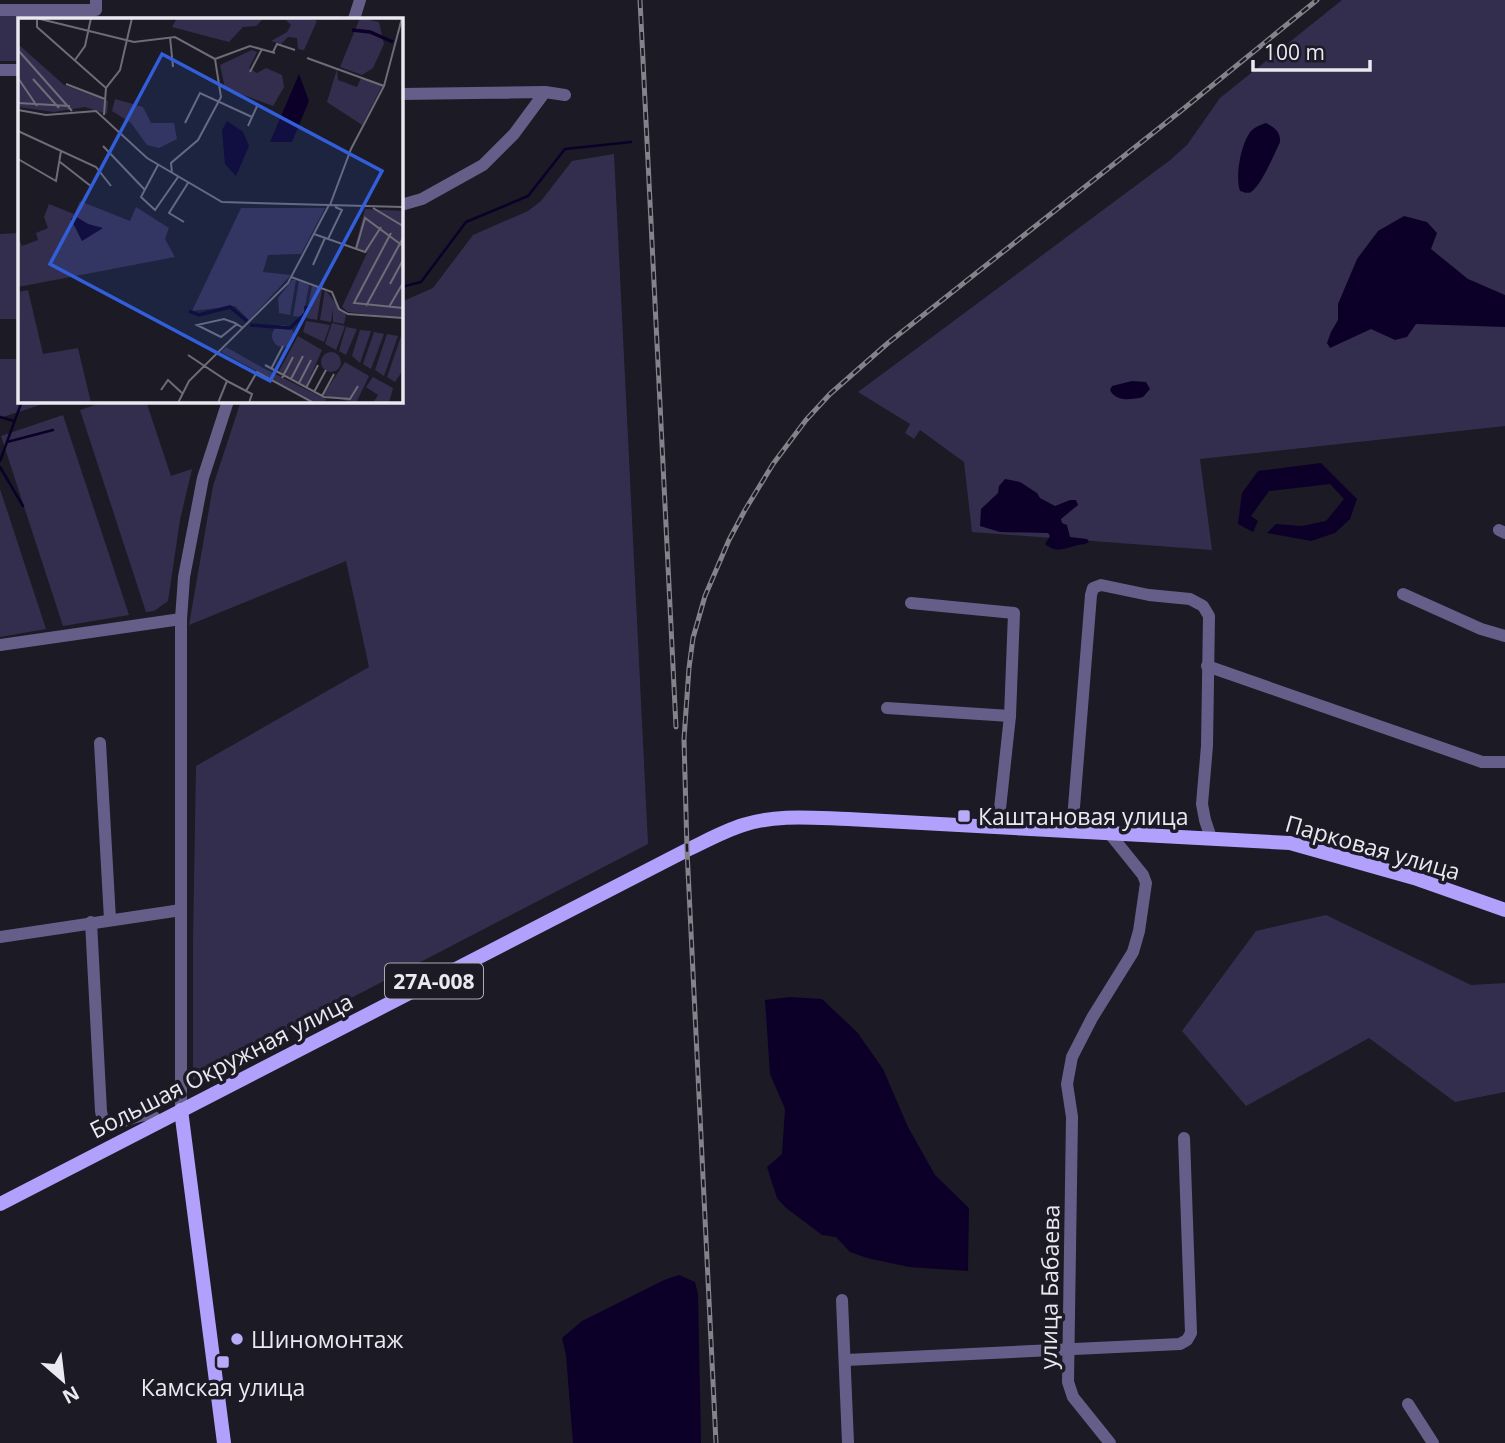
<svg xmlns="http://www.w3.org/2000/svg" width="1505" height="1443" font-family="'Open Sans',sans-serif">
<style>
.green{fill:#342e4e}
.water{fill:#0c0029}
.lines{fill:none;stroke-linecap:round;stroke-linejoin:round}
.stream{stroke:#0c0029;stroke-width:2.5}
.minor{stroke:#655e89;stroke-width:12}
.major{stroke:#b2a1fc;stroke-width:14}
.rail-casing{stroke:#84838c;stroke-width:5}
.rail{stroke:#1b1a25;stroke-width:2.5;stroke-dasharray:8;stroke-linecap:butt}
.poi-dot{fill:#b8abf7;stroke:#1b1a25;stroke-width:2.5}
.labels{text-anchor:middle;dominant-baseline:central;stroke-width:7;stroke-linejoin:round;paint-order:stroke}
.shield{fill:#1b1a25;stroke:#acabb4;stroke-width:2}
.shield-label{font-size:21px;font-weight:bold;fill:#eae9f1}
.poi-label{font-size:23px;fill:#eae9f1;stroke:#1b1a25;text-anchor:start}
.street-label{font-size:23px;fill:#eae9f1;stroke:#1b1a25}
.inset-river{fill:none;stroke:#0c0029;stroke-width:3.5}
.inset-road{fill:none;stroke:#6e6d77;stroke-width:2}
.view{fill:#325eda;fill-opacity:0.15;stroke:#325eda;stroke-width:3.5}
.inset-edge{fill:none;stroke:#eae9f1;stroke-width:3.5}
</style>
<rect width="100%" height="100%" fill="#1b1a25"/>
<g class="green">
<polygon points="1342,0 1505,0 1505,426 1200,459 1212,550 972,532 964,462 920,430 914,439 905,433 910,424 858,392 1169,161 1187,145 1220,98"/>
<polygon points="0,16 342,16 340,19 19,19 19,61 0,61"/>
<polygon points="614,154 648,844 193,1080 193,941 196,766 369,667 346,561 189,625 213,486 241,401 401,401 401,302 433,288 473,235 528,211 541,201 572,161"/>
<polygon points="19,233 19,319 0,319 0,234"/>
<polygon points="0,359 19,359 19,401 52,401 0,418"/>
<polygon points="107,401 146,401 171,476 192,469 180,520 168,601 154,611 146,612 80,410"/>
<polygon points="63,415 129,615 63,626 1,436"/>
<polygon points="0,489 46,629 0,637"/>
<polygon points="1326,915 1471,985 1505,983 1505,1092 1455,1102 1369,1038 1246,1106 1182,1031 1256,931"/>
</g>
<g class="water">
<path d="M 1266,123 C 1274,127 1281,132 1280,142 C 1275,153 1261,186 1251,192 C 1247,194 1244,192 1240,191 C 1235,176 1241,143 1251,131 C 1255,127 1260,125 1266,123 Z"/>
<polygon points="1404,216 1427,222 1437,233 1431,249 1468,279 1505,295 1505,327 1416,324 1407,337 1395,340 1371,329 1330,348 1327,343 1331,332 1338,320 1338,304 1357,259 1378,231"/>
<path d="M 1132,381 L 1146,382 L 1150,389 L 1143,397 C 1131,400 1116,402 1110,390 L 1112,386 Z"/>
<polygon points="1321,463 1357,499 1350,519 1335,533 1311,541 1267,533 1276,524 1302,526 1326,521 1344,499 1330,484 1269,491 1251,516 1258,521 1253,532 1238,524 1242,493 1258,471"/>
<path d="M 1005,479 L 1020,482 L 1037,493 L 1040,498 L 1055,506 L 1070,500 L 1076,500 L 1078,505 L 1061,519 L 1062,523 L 1067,525 L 1070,537 L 1087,539 L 1089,542 C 1086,544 1082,544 1078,545 C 1065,548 1057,554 1045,544 L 1050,536 L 1048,533 L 1000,532 L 980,526 L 981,509 L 998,493 L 999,486 Z"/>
<polygon points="790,997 822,999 857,1032 883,1069 908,1127 935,1175 969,1208 968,1271 909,1267 867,1258 850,1252 836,1237 822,1235 785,1207 777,1198 767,1167 782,1154 785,1109 770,1074 765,1000"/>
<polygon points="679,1275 695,1282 698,1294 701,1443 573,1443 566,1355 562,1338 582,1321 664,1280"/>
</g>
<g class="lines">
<g class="stream">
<polyline points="401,287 421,282 466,222 528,196 565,149 631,142"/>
<polyline points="0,417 14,421"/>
<polyline points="7,442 53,430"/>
<polyline points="0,461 22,401"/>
<polyline points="0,467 23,506"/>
</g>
<g class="minor">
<polyline points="0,10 96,10 96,0"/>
<polyline points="354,19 360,0"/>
<polyline points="0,70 19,70"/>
<polyline points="545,92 565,95"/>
<polyline points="401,94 545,92 514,134 483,165 422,199 401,205"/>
<polyline points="1499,530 1505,533"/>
<polyline points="1403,594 1481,629 1505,636"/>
<polyline points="911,603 1014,613 1010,716 998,827"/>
<polyline points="0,645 181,619"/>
<polyline points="1207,666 1482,762 1505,762"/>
<polyline points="887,708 1010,716"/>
<polyline points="100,743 110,919"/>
<polyline points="1072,832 1091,595 1093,588 1101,585 1149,595 1190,599 1203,606 1209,616 1207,746 1202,804 1205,820 1211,838"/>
<polyline points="1110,834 1143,875 1146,883 1139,931 1133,952 1092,1018 1072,1057 1067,1084 1072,1117 1068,1382 1073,1397 1110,1443"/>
<path d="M 91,922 L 101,1111 L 103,1121 L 108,1126 C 123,1122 136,1115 151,1114 L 159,1122"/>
<polyline points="0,937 181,910"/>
<polyline points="181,1110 181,619 184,577 203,478 228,401"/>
<polyline points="842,1300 848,1443"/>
<polyline points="846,1360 1180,1344 1187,1340 1191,1333 1184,1138"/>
<polyline points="1408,1404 1433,1443"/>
</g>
<g class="major">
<polyline points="181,1110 224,1443"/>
<path d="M 0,1204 L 687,850 C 706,841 724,831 743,825 C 777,814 813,818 848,819 L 1290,843 L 1414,878 L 1505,910"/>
</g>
<g class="rail-casing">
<g id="rail">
<polyline points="640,0 676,727"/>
<polyline points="716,1443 687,850 684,739 689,668 693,638 705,596 729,540 745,510 773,464 806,420 830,394 888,343 1182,110 1317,0"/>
</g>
</g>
<use href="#rail" class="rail"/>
</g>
<g class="poi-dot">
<rect x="957" y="809" width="14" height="14" rx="3.5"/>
<circle cx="237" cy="1339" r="7"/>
<rect x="216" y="1355" width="14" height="14" rx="3.5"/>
</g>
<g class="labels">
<rect class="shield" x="385" y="963.5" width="98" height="35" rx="5"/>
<g class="shield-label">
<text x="434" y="981">27А-008</text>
</g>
<g class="poi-label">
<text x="978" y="816">Каштановая улица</text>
<text x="251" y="1339">Шиномонтаж</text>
<text x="223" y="1387" text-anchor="middle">Камская улица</text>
</g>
<g class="street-label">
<text transform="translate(1373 847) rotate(16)">Парковая улица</text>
<text transform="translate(221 1065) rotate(-27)">Большая Окружная улица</text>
<text transform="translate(1049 1287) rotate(-89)">улица Бабаева</text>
</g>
</g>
<g transform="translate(18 18)">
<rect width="385" height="385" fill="#1b1a25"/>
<path d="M 159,0 L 291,0 L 299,3 L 286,32 L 280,31 L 279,20 L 270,19 L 263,26 L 253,23 L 269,14 L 273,7 L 268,2 L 245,1 L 238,8 L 225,9 L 211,24 L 154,9 ZM 342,0 L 361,4 L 366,26 L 355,50 L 344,57 L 322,49 ZM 0,26 L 46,67 L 90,83 L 89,96 L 67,89 L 36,94 L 0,89 ZM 234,32 L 239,34 L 231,50 L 239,55 L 248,50 L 264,57 L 266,69 L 255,88 L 207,70 L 202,47 ZM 319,51 L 320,62 L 339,69 L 343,60 L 364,68 L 344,107 L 309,84 ZM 97,81 L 125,89 L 133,105 L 156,105 L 159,121 L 141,130 L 129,127 L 113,105 L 94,93 ZM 62,183 L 112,203 L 118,189 L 151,210 L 147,221 L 157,239 L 0,269 L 0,219 L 4,228 L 20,222 L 18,215 L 30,210 L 26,199 L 31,186 L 56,196 ZM 223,190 L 307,190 L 283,236 L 250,237 L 245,254 L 273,257 L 231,302 L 217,288 L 174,293 ZM 347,191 L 385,193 L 385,300 L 330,294 L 324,289 L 349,235 L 337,229 ZM 274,262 L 278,262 L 272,297 L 261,295 L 260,280 ZM 281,263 L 291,267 L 285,299 L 275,298 ZM 294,268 L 304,271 L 299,302 L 288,300 ZM 10,272 L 25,336 L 60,330 L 73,385 L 0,385 L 0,274 ZM 307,272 L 328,297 L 326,306 L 315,304 L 315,290 L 313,304 L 302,302 ZM 288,303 L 312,307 L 306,324 L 285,314 ZM 314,305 L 327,308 L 318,332 L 307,326 ZM254 318a11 11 0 1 1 22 0a11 11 0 1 1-22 0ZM 328,309 L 339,311 L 328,337 L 321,333 ZM 342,312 L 353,313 L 342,345 L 334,338 ZM 356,314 L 366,316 L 353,351 L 345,346 ZM 369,316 L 380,318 L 366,358 L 357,352 ZM 280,318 L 304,332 L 288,368 L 261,353 ZM 383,318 L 385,352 L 377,364 L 369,359 ZM 208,329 L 247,351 L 309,382 L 299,385 L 203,334 ZM303 344a10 10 0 1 1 20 0a10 10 0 1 1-20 0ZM 327,344 L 351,358 L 338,385 L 305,377 ZM 355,359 L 375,370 L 371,385 L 355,385 L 360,377 L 348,369 Z" fill="#342e4e"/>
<path d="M 281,56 L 291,83 L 274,124 L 252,124 ZM 209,103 L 225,114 L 231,128 L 218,158 L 207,146 L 204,112 ZM 57,198 L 70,206 L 85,210 L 64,223 L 53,201 Z" fill="#0c0029"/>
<path class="inset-river" d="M 334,12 L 352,14 L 375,24M 171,293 L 181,297 L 212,289 L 229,303M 232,307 L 272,310 L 288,295 L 288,288"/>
<path class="inset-road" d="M 18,0 L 116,24 L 157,19 L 197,41M 19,2 L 19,9 L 88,70M 152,19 L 155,49M 0,32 L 54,93M 255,34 L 259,26 L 277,32M 289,40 L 366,68M 197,41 L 232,28 L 257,35M 57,42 L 67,28 L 73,0M 232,54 L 244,31M 0,60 L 19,88M 15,61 L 41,90M 48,66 L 87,81M 0,85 L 52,88M 0,92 L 28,97 L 78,93 L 129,140 L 204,184 L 385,189M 86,97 L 88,70 L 102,52 L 114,0M 167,105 L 182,75 L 234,99M 230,108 L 240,86M 0,113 L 78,149 L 93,168M 85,128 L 127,172M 0,141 L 38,163 L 43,133M 42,144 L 74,169M 140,147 L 123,179 L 137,192 L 160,159M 154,155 L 153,145 L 180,122 L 203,79 L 197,41M 312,187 L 333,131 L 366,68 L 384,0M 355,190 L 385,208M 166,204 L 151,195 L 170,165M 373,215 L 336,285 L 385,290M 296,216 L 347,234 L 363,209M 310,221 L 324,192 L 317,189M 338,231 L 347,200 L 385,228M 295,247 L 307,220M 273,259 L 314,274 L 321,291 L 330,296 L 385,300M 372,266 L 385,242M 348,288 L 385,220M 371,289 L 385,265M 219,306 L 203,319 L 179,307 L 206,301 L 217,305 L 225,310M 170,337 L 209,363 L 200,385M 247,347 L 306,379 L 332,381 L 340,368M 253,351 L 265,328M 264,360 L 275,339M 273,361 L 285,338M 209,363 L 234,376 L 231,385M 281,365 L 293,342M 288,370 L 300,347M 143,372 L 150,362 L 164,375M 228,373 L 239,354 L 296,385M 296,374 L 308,352M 304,378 L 316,356M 160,385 L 171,363 L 270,265 L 311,187"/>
<path class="view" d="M 144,36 L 364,153 L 252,363 L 32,246 Z"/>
<rect width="385" height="385" class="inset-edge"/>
</g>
<g transform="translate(63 1380) rotate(152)" stroke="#1b1a25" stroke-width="5" paint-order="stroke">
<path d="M0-5L12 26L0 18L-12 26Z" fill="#eae9f1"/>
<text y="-10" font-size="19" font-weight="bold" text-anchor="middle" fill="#eae9f1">N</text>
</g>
<path d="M1253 60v10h117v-10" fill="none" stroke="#eae9f1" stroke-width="3.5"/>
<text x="1264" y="60" font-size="21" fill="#eae9f1" stroke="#1b1a25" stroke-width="5" paint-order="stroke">100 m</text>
</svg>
